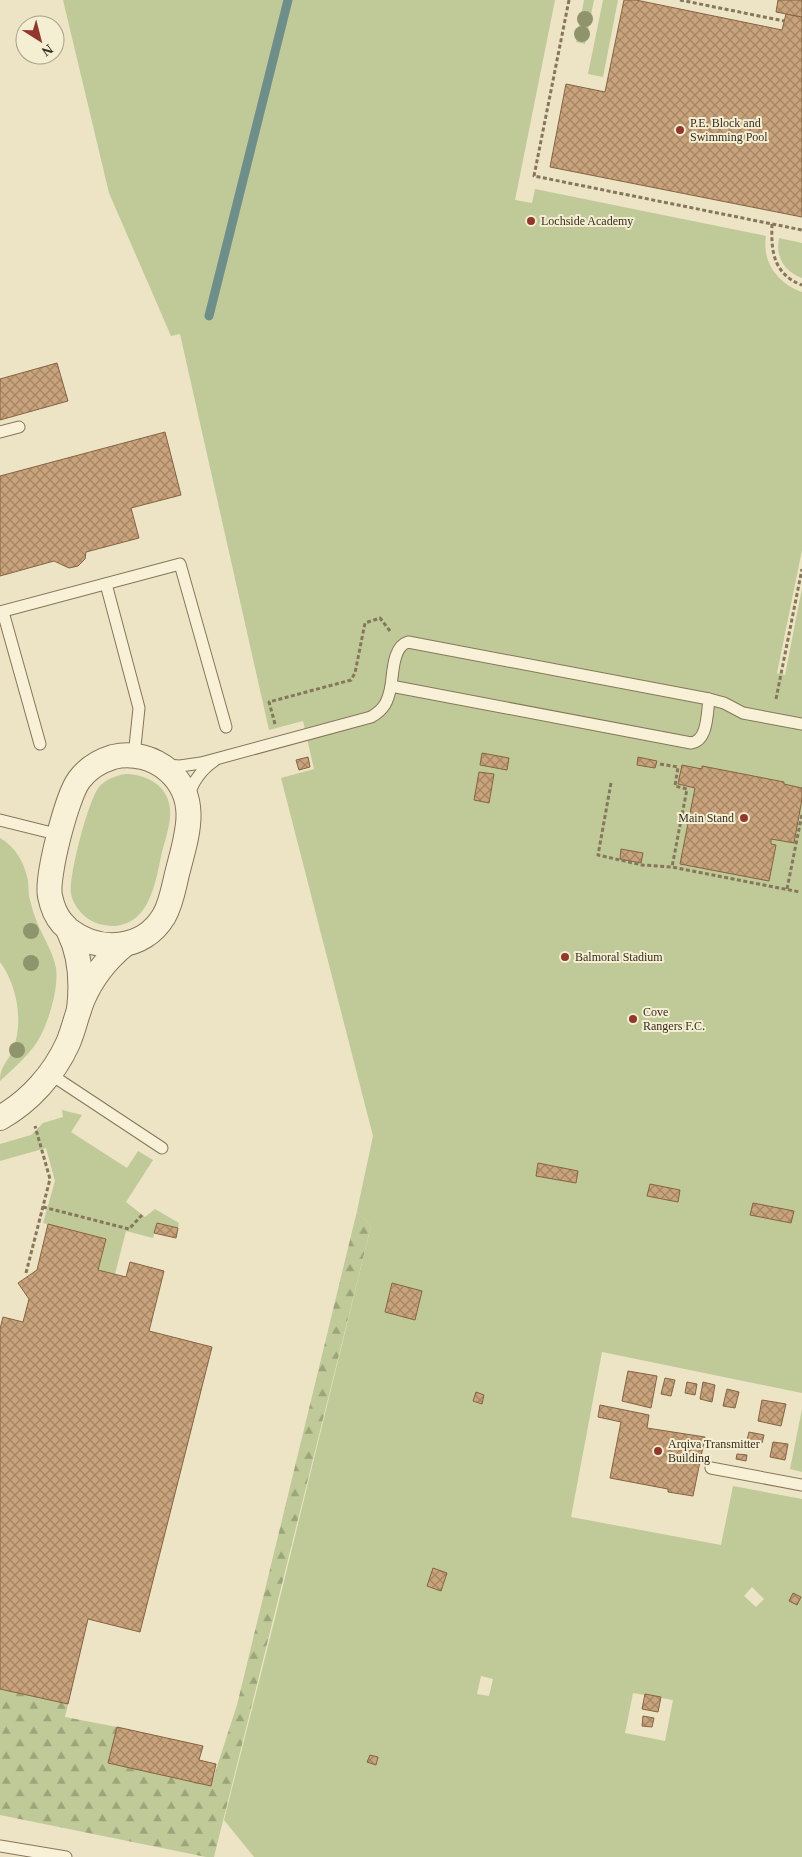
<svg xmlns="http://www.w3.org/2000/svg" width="802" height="1857" font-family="Georgia,serif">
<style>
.green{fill:#bfca98;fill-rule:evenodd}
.forest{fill:url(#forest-firs)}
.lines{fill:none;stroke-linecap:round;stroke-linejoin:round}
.stream{stroke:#6d8e89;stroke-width:9}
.building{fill:url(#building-cross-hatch);stroke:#856342}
.service-casing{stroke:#86765b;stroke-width:13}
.minor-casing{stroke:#86765b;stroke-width:26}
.path{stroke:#86765b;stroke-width:3;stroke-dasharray:4 2.5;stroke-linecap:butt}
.service{stroke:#f8f1d7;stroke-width:11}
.minor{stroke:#f8f1d7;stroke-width:24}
.tree{fill:#8f946d}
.poi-dot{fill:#93372d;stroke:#f4eed3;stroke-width:2}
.labels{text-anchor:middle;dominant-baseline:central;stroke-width:4;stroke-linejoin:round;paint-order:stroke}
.poi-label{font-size:12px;fill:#372d1f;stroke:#f4eed3;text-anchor:start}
</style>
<defs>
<pattern id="forest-firs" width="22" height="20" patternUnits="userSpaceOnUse" patternTransform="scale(1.25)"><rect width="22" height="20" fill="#bfca98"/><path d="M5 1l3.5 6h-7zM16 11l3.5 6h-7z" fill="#9ca47b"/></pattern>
<pattern id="building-cross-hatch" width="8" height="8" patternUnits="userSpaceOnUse" patternTransform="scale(1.25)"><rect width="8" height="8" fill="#c9a37b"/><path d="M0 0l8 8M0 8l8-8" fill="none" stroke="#a48564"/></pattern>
</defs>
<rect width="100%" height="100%" fill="#ece4c4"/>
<g class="green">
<path d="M 63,0 L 555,0 L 515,200 L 532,203 L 535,189 L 766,236 C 762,262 777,283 802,292 L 802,550 L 777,673 L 785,675 L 802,588 L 802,1393 L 602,1352 L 571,1517 L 721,1545 L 733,1486 L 802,1499 L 802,1857 L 254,1857 L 224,1820 L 274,1622 L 371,1226 C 366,1220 361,1218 357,1211 L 373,1136 L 281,778 L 314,769 L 303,721 L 269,730 L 180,334 L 171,336 L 109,193 ZM 392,1283 L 422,1291 L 415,1320 L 385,1312 ZM 752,1587 L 764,1599 L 756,1607 L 744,1596 ZM 481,1676 L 493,1679 L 489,1696 L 477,1694 ZM 633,1693 L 673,1700 L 665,1741 L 625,1733 Z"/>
<polygon points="584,0 594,0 585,44 576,42"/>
<polygon points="603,0 618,0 603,77 588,74"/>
<path d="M 779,238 L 802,243 L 802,278 C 785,272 775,257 779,238 Z"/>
<path d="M 125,774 C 144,774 164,783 169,803 C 173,818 166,837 162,852 C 156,879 151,923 115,926 C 105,926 95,924 87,918 C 79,912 72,902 71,893 C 69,875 88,801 99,787 C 106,779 115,776 125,774 Z"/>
<path d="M 0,838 C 16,847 25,864 28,881 C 29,888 28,894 30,900 C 32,908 34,915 37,922 C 43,937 53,952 56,968 C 59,988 48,1025 37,1042 C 28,1056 13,1069 0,1081 C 0,1066 8,1062 13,1049 C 24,1022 17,985 0,962 Z"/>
<polygon points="62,1110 82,1115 71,1132 127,1168 138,1151 153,1160 126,1202 145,1217 155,1209 179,1223 178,1228 157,1223 153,1238 126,1231 115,1274 98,1270 106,1239 43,1223 55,1181 46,1148 0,1161 0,1144 31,1135 43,1123 63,1117"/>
<polygon points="802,1409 802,1472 790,1469"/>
</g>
<path class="forest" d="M 357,1211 C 361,1218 366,1220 371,1226 L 214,1857 L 206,1857 L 0,1815 L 0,1689 L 68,1704 L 65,1717 L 117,1727 L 109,1763 L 211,1785 L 237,1705 Z"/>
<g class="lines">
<polyline class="stream" points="209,316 288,0"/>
</g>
<g class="building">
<polygon points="624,0 636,0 782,30 786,14 802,17 802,217 550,167 566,84 605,92"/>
<polygon points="778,0 802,0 802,17 776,12"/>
<polygon points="57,363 68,401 0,420 0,379"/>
<polygon points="165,432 181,495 131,508 139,538 86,552 85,559 78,566 69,568 54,561 0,576 0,476"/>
<polygon points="482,753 509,758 507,770 480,765"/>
<polygon points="308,757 310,767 299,770 296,760"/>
<polygon points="638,757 657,761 655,768 637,765"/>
<polygon points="682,765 702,769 702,766 784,782 784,784 802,788 802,799 794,843 771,839 771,844 776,845 769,881 680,864 695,788 678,784"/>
<polygon points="479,772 494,774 489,803 474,800"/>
<polygon points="621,849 643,853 641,863 620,859"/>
<polygon points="538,1163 578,1171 576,1183 536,1176"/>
<polygon points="650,1184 680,1190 678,1202 647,1196"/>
<polygon points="753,1203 794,1211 791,1223 750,1215"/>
<polygon points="157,1223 178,1228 176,1238 154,1233"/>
<polygon points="48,1224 106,1239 98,1270 126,1277 130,1262 164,1271 149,1331 212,1347 140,1632 88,1619 68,1704 0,1689 0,1329 3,1317 23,1322 29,1299 18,1283 37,1270"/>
<polygon points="392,1283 422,1291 415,1320 385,1312"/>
<polygon points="628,1371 657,1376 651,1408 622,1401"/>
<polygon points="665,1378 675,1380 671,1396 661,1394"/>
<polygon points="687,1382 697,1384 695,1395 685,1393"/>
<polygon points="703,1382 715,1385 712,1402 700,1399"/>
<polygon points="727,1389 739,1392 735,1408 723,1406"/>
<polygon points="476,1392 484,1395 482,1404 473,1401"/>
<polygon points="762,1400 786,1404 781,1426 758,1421"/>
<polygon points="600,1405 649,1415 647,1428 705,1437 693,1496 668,1492 668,1489 610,1478 621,1422 598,1417"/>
<polygon points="749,1432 764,1435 762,1443 747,1440"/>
<polygon points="773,1442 788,1444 785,1460 770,1457"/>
<polygon points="737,1454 747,1455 746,1461 736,1459"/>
<polygon points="433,1568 447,1573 441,1591 427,1586"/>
<polygon points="793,1593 801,1597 797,1605 789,1601"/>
<polygon points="645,1694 661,1697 658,1712 642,1709"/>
<polygon points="643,1716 654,1718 652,1727 642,1726"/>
<polygon points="117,1727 203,1746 199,1760 216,1764 211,1786 108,1763"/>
<polygon points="370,1755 378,1757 376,1765 367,1762"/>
</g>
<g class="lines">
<g class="service-casing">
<g id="service">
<polyline points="0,432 19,427"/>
<polyline points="106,584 139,708 134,756"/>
<polyline points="0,612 180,564 226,727"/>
<polyline points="3,612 40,744"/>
<path d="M 408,642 L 709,699 C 707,713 708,741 691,743 L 391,686 C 393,673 393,646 408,642 Z"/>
<polyline points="709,699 724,703 743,713 802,724"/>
<path d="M 165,765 L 180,766 L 201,763 L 371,717 C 385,709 388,701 391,686"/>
<path d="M 188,798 C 192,783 201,770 214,761"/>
<polyline points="0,820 60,835"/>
<polyline points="50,1074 162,1148"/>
<polyline points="711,1468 802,1485"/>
<polyline points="0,1846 66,1857"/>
</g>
</g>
<g class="minor-casing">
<g id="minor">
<path d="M 69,930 C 99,953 143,951 164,916 C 172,902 174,885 178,870 C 187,835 200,799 169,771 C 154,758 133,752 113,757 C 100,761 87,769 79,780 C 67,796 46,877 50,896 C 52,906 56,916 62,923 C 65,926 68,928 69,932 C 81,956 82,984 79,1010"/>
<path d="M 0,1118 C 30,1101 54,1074 68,1043 C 74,1029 77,1013 83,999 C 92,978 106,960 124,945"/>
</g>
</g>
<g class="path">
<polyline points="569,0 534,176 802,230"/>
<polyline points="680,0 784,21"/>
<path d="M 772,224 C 771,251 773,274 802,285"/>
<polyline points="776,699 802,569"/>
<polyline points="275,724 269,702 351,680 355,673 365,623 380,618 390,631"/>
<polyline points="660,764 678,767 675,786 687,789 672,867"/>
<polyline points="611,783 598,855 642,865 672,867 800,892"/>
<polyline points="787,889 802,814"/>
<polyline points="43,1207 129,1229 142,1215"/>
<polyline points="26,1273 50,1179 35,1126"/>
</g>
<use href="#service" class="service"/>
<use href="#minor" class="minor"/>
</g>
<g class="tree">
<circle cx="585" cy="19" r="8"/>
<circle cx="582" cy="34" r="8"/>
<circle cx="31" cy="931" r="8"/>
<circle cx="31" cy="963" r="8"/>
<circle cx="17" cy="1050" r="8"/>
</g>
<g class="poi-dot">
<circle cx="680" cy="130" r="5"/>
<circle cx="531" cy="221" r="5"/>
<circle cx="744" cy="818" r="5"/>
<circle cx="565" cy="957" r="5"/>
<circle cx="633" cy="1019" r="5"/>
<circle cx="658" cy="1451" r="5"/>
</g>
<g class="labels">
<g class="poi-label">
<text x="690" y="123">P.E. Block and<tspan x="690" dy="14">Swimming Pool</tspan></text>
<text x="541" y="221">Lochside Academy</text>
<text x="734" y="818" text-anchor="end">Main Stand</text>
<text x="575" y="957">Balmoral Stadium</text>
<text x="643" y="1012">Cove<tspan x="643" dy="14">Rangers F.C.</tspan></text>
<text x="668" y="1444">Arqiva Transmitter<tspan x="668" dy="14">Building</tspan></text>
</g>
</g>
<g transform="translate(40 40) rotate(144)"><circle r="24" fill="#f4eed3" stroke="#a8a18b"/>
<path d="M0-4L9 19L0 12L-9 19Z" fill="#93372d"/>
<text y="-8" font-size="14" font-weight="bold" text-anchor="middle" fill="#372d1f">N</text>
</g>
</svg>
